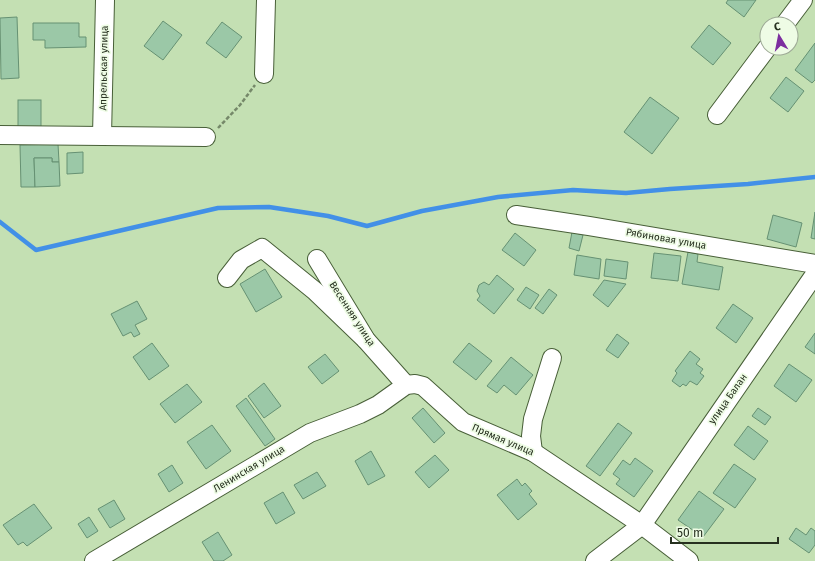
<svg xmlns="http://www.w3.org/2000/svg" width="815" height="561" font-family="'Fira Sans',sans-serif">
<style>
.lines{fill:none;stroke-linecap:round;stroke-linejoin:round}
.stream{stroke:#4290e7;stroke-width:4.5}
.building{fill:#9bc8a7;stroke:#669173}
.minor-casing{stroke:#485f38;stroke-width:20}
.path{stroke:#758869;stroke-width:2.5;stroke-dasharray:4 2;stroke-linecap:butt}
.minor{stroke:#fff;stroke-width:18}
.labels{text-anchor:middle;dominant-baseline:central;stroke-width:3.5;stroke-linejoin:round;paint-order:stroke}
.street-label{font-size:10px;fill:#26301f;stroke:#eefce5}
</style>
<rect width="100%" height="100%" fill="#c4e0b3"/>
<g class="lines">
<polyline class="stream" points="0,222 36,250 218,208 269,207 328,216 367,226 422,211 498,197 573,190 626,193 670,189 748,184 815,177"/>
</g>
<g class="building">
<polygon points="728,0 756,0 744,17 726,3"/>
<polygon points="17,17 19,78 1,79 0,18"/>
<polygon points="163,21 182,35 163,60 144,46"/>
<polygon points="222,22 242,37 226,58 206,43"/>
<polygon points="33,23 79,23 79,37 86,37 86,47 45,48 45,40 33,40"/>
<polygon points="709,25 731,43 713,65 691,47"/>
<polygon points="815,43 815,80 812,83 795,70"/>
<polygon points="786,77 804,91 788,112 770,98"/>
<polygon points="650,97 679,118 652,154 624,132"/>
<rect x="18" y="100" width="23" height="27"/>
<polygon points="58,144 59,162 52,162 52,158 34,158 35,187 21,187 20,145"/>
<polygon points="83,152 83,173 67,174 67,153"/>
<polygon points="34,158 52,158 52,162 59,162 60,186 35,187"/>
<polygon points="815,212 815,239 811,238"/>
<polygon points="773,215 802,223 796,247 767,239"/>
<polygon points="572,232 583,235 579,251 569,248"/>
<polygon points="515,233 536,250 524,266 502,250"/>
<polygon points="688,252 698,254 697,262 723,267 719,290 682,284"/>
<polygon points="654,253 681,256 678,281 651,278"/>
<polygon points="577,255 601,259 599,279 574,275"/>
<polygon points="606,259 628,262 626,279 604,276"/>
<polygon points="265,269 282,297 256,312 240,284"/>
<polygon points="497,275 514,289 494,314 477,300 480,296 477,291 479,285 484,282 489,285"/>
<polygon points="604,280 626,284 608,307 593,295"/>
<polygon points="526,287 539,295 530,309 517,300"/>
<polygon points="549,289 557,295 543,314 535,308"/>
<polygon points="137,301 147,319 135,325 140,334 134,337 131,332 123,336 111,314"/>
<polygon points="733,304 753,318 736,343 716,328"/>
<polygon points="815,333 815,354 805,347"/>
<polygon points="617,334 629,343 618,358 606,350"/>
<polygon points="152,343 169,366 149,380 133,357"/>
<polygon points="469,343 492,361 476,380 453,362"/>
<polygon points="690,351 700,359 696,364 703,369 700,373 704,376 697,385 690,381 686,386 683,384 680,387 672,381 677,373 675,371"/>
<polygon points="325,354 339,371 322,384 308,367"/>
<polygon points="511,357 533,375 516,395 504,385 497,393 487,386"/>
<polygon points="789,364 812,380 796,402 774,386"/>
<polygon points="264,383 281,406 264,418 248,396"/>
<polygon points="187,384 202,402 175,423 160,404"/>
<polygon points="246,398 275,439 265,446 236,406"/>
<polygon points="423,408 445,433 434,443 412,418"/>
<polygon points="758,408 771,417 765,425 752,416"/>
<polygon points="618,423 632,433 600,476 586,466"/>
<polygon points="212,425 231,451 206,469 187,442"/>
<polygon points="748,426 768,441 754,460 734,445"/>
<polygon points="371,451 385,476 368,485 355,461"/>
<polygon points="435,455 449,470 429,488 415,472"/>
<polygon points="635,458 653,471 634,497 616,484 620,479 613,474 623,460 630,465"/>
<polygon points="734,464 756,479 735,508 713,493"/>
<polygon points="172,465 183,483 169,492 158,474"/>
<polygon points="317,472 326,486 303,499 294,485"/>
<polygon points="517,479 522,486 525,483 532,491 529,494 537,504 518,520 497,495"/>
<polygon points="699,491 724,509 703,537 678,520"/>
<polygon points="283,492 295,513 276,524 264,503"/>
<polygon points="114,500 125,519 110,528 98,509"/>
<polygon points="34,504 52,528 27,546 23,542 18,545 3,525"/>
<polygon points="89,517 98,531 87,538 78,524"/>
<polygon points="796,528 806,535 811,528 815,531 815,545 809,553 789,539"/>
<polygon points="218,532 232,555 223,561 214,561 202,542"/>
</g>
<g class="lines">
<g class="minor-casing">
<g id="minor">
<polyline points="785,24 803,0"/>
<polyline points="264,74 266,0"/>
<polyline points="717,115 767,48"/>
<polyline points="0,135 206,137"/>
<polyline points="102,136 105,0"/>
<polyline points="516,215 589,226 815,264"/>
<polyline points="317,259 366,340 406,385"/>
<polyline points="227,278 241,260 262,248 315,291 366,340"/>
<polyline points="533,452 531,436 533,419 552,358"/>
<polyline points="94,561 310,433 360,414 378,405 406,385 415,384 423,386 463,422 533,452 642,525 689,561"/>
<polyline points="595,561 642,525 815,274"/>
</g>
</g>
<polyline class="path" points="218,128 240,105 255,85"/>
<use href="#minor" class="minor"/>
</g>
<g class="labels">
<g class="street-label">
<text transform="translate(104 68) rotate(-89)">Апрельская улица</text>
<text transform="translate(666 239) rotate(10)">Рябиновая улица</text>
<text transform="translate(352 314) rotate(57)">Весенняя улица</text>
<text transform="translate(728 399) rotate(-55)">улица Балан</text>
<text transform="translate(503 440) rotate(23)">Прямая улица</text>
<text transform="translate(249 469) rotate(-31)">Ленинская улица</text>
</g>
</g>
<g transform="translate(779 36) rotate(350)"><circle r="19" fill="#eefce5" stroke="#9eaa96"/>
<path d="M0-3L7 15L0 10L-7 15Z" fill="#7c2e9f"/>
<text y="-6" font-size="11" font-weight="bold" text-anchor="middle" fill="#26301f">С</text>
</g>
<path d="M671 537v6h107v-6" fill="none" stroke="#26301f" stroke-width="2"/>
<text x="677" y="537" font-size="12" fill="#26301f" stroke="#eefce5" stroke-width="3" paint-order="stroke">50 m</text>
</svg>
